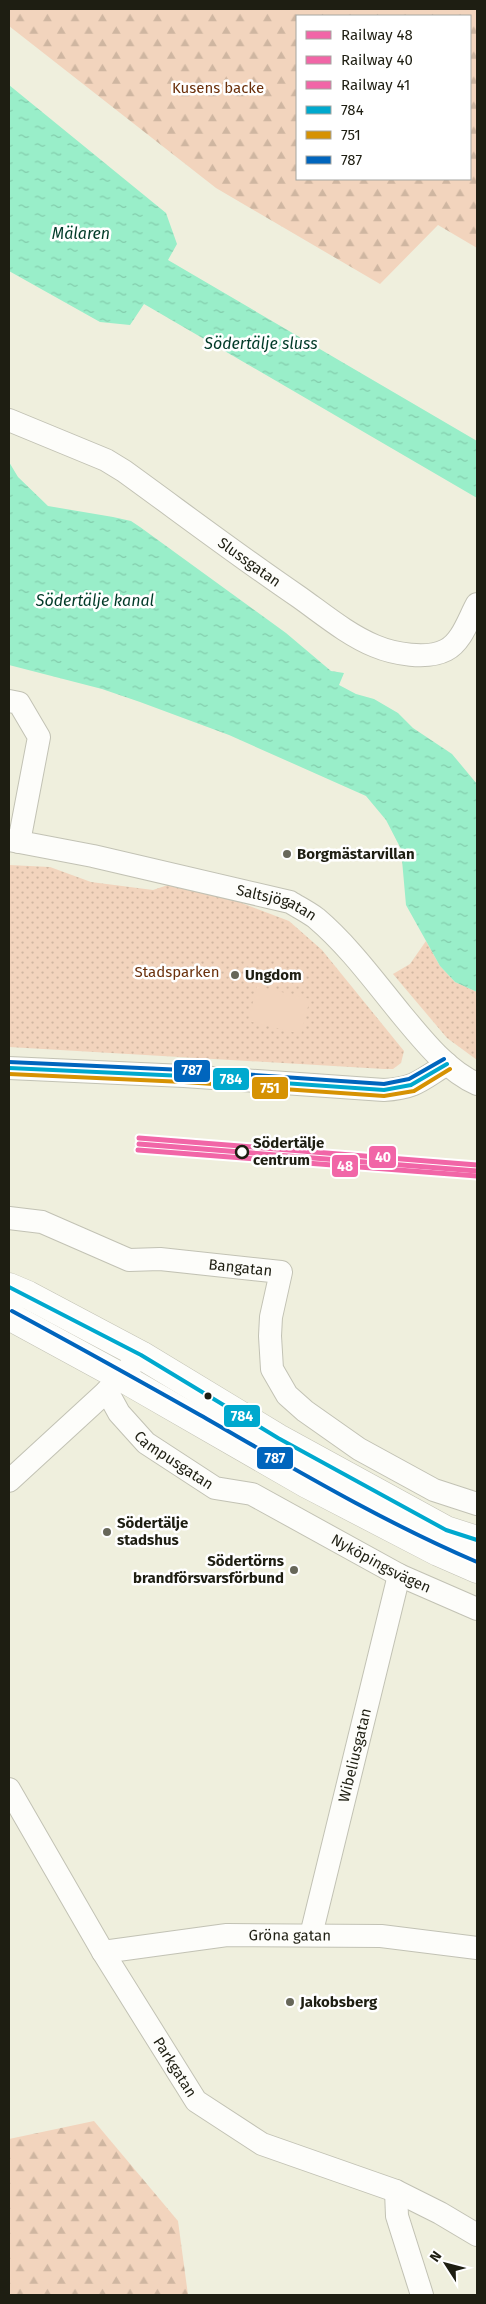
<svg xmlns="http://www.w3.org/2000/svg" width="486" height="2304" font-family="'Fira Sans',sans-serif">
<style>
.green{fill:url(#green-dots)}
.forest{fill:url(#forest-firs);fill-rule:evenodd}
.pitch{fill:#f2d4bd}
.water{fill:url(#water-ripples)}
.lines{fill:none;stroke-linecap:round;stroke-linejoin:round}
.minor-casing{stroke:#c2c2b4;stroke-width:24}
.major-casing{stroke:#c2c2b4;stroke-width:29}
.minor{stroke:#fdfdfa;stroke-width:22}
.major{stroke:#fdfdfa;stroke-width:28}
.bus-1-casing{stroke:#fff;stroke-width:8}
.bus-2-casing{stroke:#fff;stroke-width:8}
.bus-3-casing{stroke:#fff;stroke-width:8}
.bus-1{stroke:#00a9ce;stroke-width:4}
.bus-2{stroke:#d69203;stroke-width:4}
.bus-3{stroke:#0065bd;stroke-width:4}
.rail-1-casing{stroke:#fff;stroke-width:9}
.rail-2-casing{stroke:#fff;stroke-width:9}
.rail-3-casing{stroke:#fff;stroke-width:9}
.rail-1{stroke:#f166a7;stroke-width:5}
.rail-2{stroke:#f166a7;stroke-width:5}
.rail-3{stroke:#f166a7;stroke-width:5}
.poi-dot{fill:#676759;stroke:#fff;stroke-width:2}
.stop-dot{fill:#fff;stroke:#1e1e12;stroke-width:2.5}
.bus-dot{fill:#1e1e12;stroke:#fff;stroke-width:2}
.labels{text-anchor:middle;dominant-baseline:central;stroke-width:5;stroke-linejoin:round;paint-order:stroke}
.park-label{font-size:15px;fill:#6b310c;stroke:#fff}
.street-label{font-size:15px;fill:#1e1e12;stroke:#fff}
.poi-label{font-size:15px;font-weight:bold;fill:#1e1e12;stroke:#fff;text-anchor:start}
.stop-label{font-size:15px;font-weight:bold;fill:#1e1e12;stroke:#fff;text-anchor:start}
.water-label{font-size:16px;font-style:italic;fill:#003a28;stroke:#fff}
.line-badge{stroke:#fff;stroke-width:2}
.badge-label{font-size:14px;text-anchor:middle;font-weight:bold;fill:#fff}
</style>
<defs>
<pattern id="green-dots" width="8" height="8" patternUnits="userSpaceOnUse" patternTransform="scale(1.25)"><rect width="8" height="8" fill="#f2d4bd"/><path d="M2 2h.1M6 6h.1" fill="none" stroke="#cfb6a1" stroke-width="1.8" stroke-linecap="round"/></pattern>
<pattern id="forest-firs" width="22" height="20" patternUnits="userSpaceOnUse" patternTransform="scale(1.25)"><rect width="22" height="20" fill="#f2d4bd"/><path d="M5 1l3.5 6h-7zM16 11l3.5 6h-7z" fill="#cfb6a1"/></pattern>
<pattern id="water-ripples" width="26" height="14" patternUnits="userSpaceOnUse" patternTransform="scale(1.25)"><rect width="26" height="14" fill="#99eec9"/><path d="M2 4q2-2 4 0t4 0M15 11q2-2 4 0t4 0" fill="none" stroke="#83ccac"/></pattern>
</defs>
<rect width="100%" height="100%" fill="#efefdd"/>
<g class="green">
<polygon points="9,865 50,867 91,882 153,890 171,884 218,894 289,921 322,950 404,1051 401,1063 393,1069 384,1069 9,1047"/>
<polygon points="426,941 440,966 455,982 477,992 477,1060 447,1038 393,974 410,964"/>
</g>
<g class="forest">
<path d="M 9,9 L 477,9 L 477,248 L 438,225 L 380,284 L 216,188 L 9,26 ZM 297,16 L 470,16 L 470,179 L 297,179 Z"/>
<polygon points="94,2121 178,2221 188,2295 9,2295 9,2139"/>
</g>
<polygon class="pitch" points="257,986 310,999 301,1034 248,1021"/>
<g class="water">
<polygon points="9,85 166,213 177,244 168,260 477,441 477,498 144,304 130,325 100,322 9,271"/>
<polygon points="9,462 18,477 48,506 113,517 131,521 140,527 286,633 331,671 344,673 339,685 356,694 374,699 398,713 413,728 452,754 477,784 477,992 455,982 440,966 406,905 401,849 386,820 366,796 229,735 140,702 102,689 9,665"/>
</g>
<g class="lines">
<g class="minor-casing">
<g id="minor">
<path id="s1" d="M 9,420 L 106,460 L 124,471 C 182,513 240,557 299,597 C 323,614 348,635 375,646 C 394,654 427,660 446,650 C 462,642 469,618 477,604"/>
<polyline points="9,701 19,703 39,737 19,842"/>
<path id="s2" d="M 9,840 L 93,856 L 290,902 C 298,907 308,912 316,918 C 348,945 375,982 402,1015 C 423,1040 447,1071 477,1084"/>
<path d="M 9,1068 L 184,1076 L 384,1090 C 416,1088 421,1080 447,1064"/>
<path id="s3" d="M 9,1218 L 42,1222 L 129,1260 L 160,1259 L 281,1272 L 271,1317 L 270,1336 L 272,1369 L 287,1395 L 305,1411 L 359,1449 L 434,1490 L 477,1504"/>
<path id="s4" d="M 107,1391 L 119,1413 L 146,1443 L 215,1488 L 252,1494 L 399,1575 L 477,1609"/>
<polyline points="9,1481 107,1391 141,1355"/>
<path id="s5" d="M 9,1789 L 103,1952 L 196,2101 L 262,2144 L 396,2191 L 440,2213 L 477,2235"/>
<path id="s6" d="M 311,1935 L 399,1575"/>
<path id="s7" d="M 103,1952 L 227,1935 L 381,1936 L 477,1948"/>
<polyline points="396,2191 397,2216 422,2295"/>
</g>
</g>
<g class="major-casing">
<g id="major">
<polyline points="9,1287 28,1295 141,1355 278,1438 446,1530 477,1540"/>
<polyline points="9,1316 121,1377 307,1484 438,1552 477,1569"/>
</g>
</g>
<use href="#minor" class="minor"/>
<use href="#major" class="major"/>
<g class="bus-1-casing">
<g id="bus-1">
<polyline points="9,1068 184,1076 384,1090 411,1085 447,1064"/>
<polyline points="9,1287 141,1355 278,1438 446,1530 477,1540"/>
</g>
</g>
<g class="bus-2-casing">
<polyline id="bus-2" points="9,1074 184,1082 384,1096 414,1091 450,1069"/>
</g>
<g class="bus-3-casing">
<g id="bus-3">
<polyline points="9,1062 184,1070 384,1084 409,1079 444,1059"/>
<path d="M 12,1311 C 75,1345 138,1380 200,1415 C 291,1467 381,1521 477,1562"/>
</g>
</g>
<use href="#bus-1" class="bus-1"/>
<use href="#bus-2" class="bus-2"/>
<use href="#bus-3" class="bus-3"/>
<g class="rail-1-casing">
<polyline id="rail-1" points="138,1150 477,1176"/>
</g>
<g class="rail-2-casing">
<polyline id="rail-2" points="139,1138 477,1165"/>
</g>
<g class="rail-3-casing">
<polyline id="rail-3" points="139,1144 477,1171"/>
</g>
<use href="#rail-1" class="rail-1"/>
<use href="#rail-2" class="rail-2"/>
<use href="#rail-3" class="rail-3"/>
</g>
<g class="poi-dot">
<circle cx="287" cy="854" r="5"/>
<circle cx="235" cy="975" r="5"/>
<circle cx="107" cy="1532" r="5"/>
<circle cx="294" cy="1570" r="5"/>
<circle cx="290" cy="2002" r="5"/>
</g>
<circle class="stop-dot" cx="242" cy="1152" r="6"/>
<circle class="bus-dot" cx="208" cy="1396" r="4.5"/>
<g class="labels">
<g class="park-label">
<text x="218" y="88">Kusens backe</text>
<text x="177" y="972">Stadsparken</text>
</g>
<g class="street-label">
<text stroke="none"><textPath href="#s1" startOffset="281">Slussgatan</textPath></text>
<text stroke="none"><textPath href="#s2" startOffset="275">Saltsjögatan</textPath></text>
<text stroke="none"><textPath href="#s3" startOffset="240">Bangatan</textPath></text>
<text stroke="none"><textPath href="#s4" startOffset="98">Campusgatan</textPath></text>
<text stroke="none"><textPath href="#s4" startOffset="332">Nyköpingsvägen</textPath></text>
<text stroke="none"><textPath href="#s6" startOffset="185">Wibeliusgatan</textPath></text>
<text stroke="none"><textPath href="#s7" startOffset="188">Gröna gatan</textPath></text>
<text stroke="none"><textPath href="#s5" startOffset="324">Parkgatan</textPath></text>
</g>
<g class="poi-label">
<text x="297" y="854">Borgmästarvillan</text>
<text x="245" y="975">Ungdom</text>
<text x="117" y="1523">Södertälje<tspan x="117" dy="17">stadshus</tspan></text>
<text x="284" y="1561" text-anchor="end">Södertörns<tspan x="284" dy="17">brandförsvarsförbund</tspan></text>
<text x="300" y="2002">Jakobsberg</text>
</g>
<g class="stop-label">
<text x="253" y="1143">Södertälje<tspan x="253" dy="17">centrum</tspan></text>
</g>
<g class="water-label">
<text x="81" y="233">Mälaren</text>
<text x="261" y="343">Södertälje sluss</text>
<text x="95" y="600">Södertälje kanal</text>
</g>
</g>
<g class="line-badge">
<rect x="173" y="1059" width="38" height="24" rx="5" fill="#0065bd"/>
<rect x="212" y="1067" width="38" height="24" rx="5" fill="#00a9ce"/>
<rect x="251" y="1076" width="38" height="24" rx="5" fill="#d69203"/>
<rect x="368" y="1145" width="29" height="24" rx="5" fill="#f166a7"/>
<rect x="331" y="1154" width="28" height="24" rx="5" fill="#f166a7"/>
<rect x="223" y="1404" width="38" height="24" rx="5" fill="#00a9ce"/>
<rect x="256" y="1446" width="38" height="24" rx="5" fill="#0065bd"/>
</g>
<g class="badge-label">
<text x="192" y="1075">787</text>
<text x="231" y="1084">784</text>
<text x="270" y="1093">751</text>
<text x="383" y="1162">40</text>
<text x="345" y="1171">48</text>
<text x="242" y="1421">784</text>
<text x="275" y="1463">787</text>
</g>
<rect width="486" height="2304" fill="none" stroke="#1e1e12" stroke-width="20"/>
<rect x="296" y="15" width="175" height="165" fill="#ffffff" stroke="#a5a5a0"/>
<rect x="306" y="31" width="25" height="8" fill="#f166a7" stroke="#a5a5a0"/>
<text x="341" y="40" font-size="15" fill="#1e1e12">Railway 48</text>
<rect x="306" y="56" width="25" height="8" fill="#f166a7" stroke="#a5a5a0"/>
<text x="341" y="65" font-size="15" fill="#1e1e12">Railway 40</text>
<rect x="306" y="81" width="25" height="8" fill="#f166a7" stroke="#a5a5a0"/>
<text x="341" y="90" font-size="15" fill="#1e1e12">Railway 41</text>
<rect x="306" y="106" width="25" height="8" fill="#00a9ce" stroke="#a5a5a0"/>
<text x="341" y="115" font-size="15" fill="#1e1e12">784</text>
<rect x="306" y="131" width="25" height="8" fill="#d69203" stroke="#a5a5a0"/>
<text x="341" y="140" font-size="15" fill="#1e1e12">751</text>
<rect x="306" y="156" width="25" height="8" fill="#0065bd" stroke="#a5a5a0"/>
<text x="341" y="165" font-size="15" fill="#1e1e12">787</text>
<g transform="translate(446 2264) rotate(306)" stroke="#ffffff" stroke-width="4" paint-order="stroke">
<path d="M0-4L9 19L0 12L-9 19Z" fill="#1e1e12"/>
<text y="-8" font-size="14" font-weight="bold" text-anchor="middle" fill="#1e1e12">N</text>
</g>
</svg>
